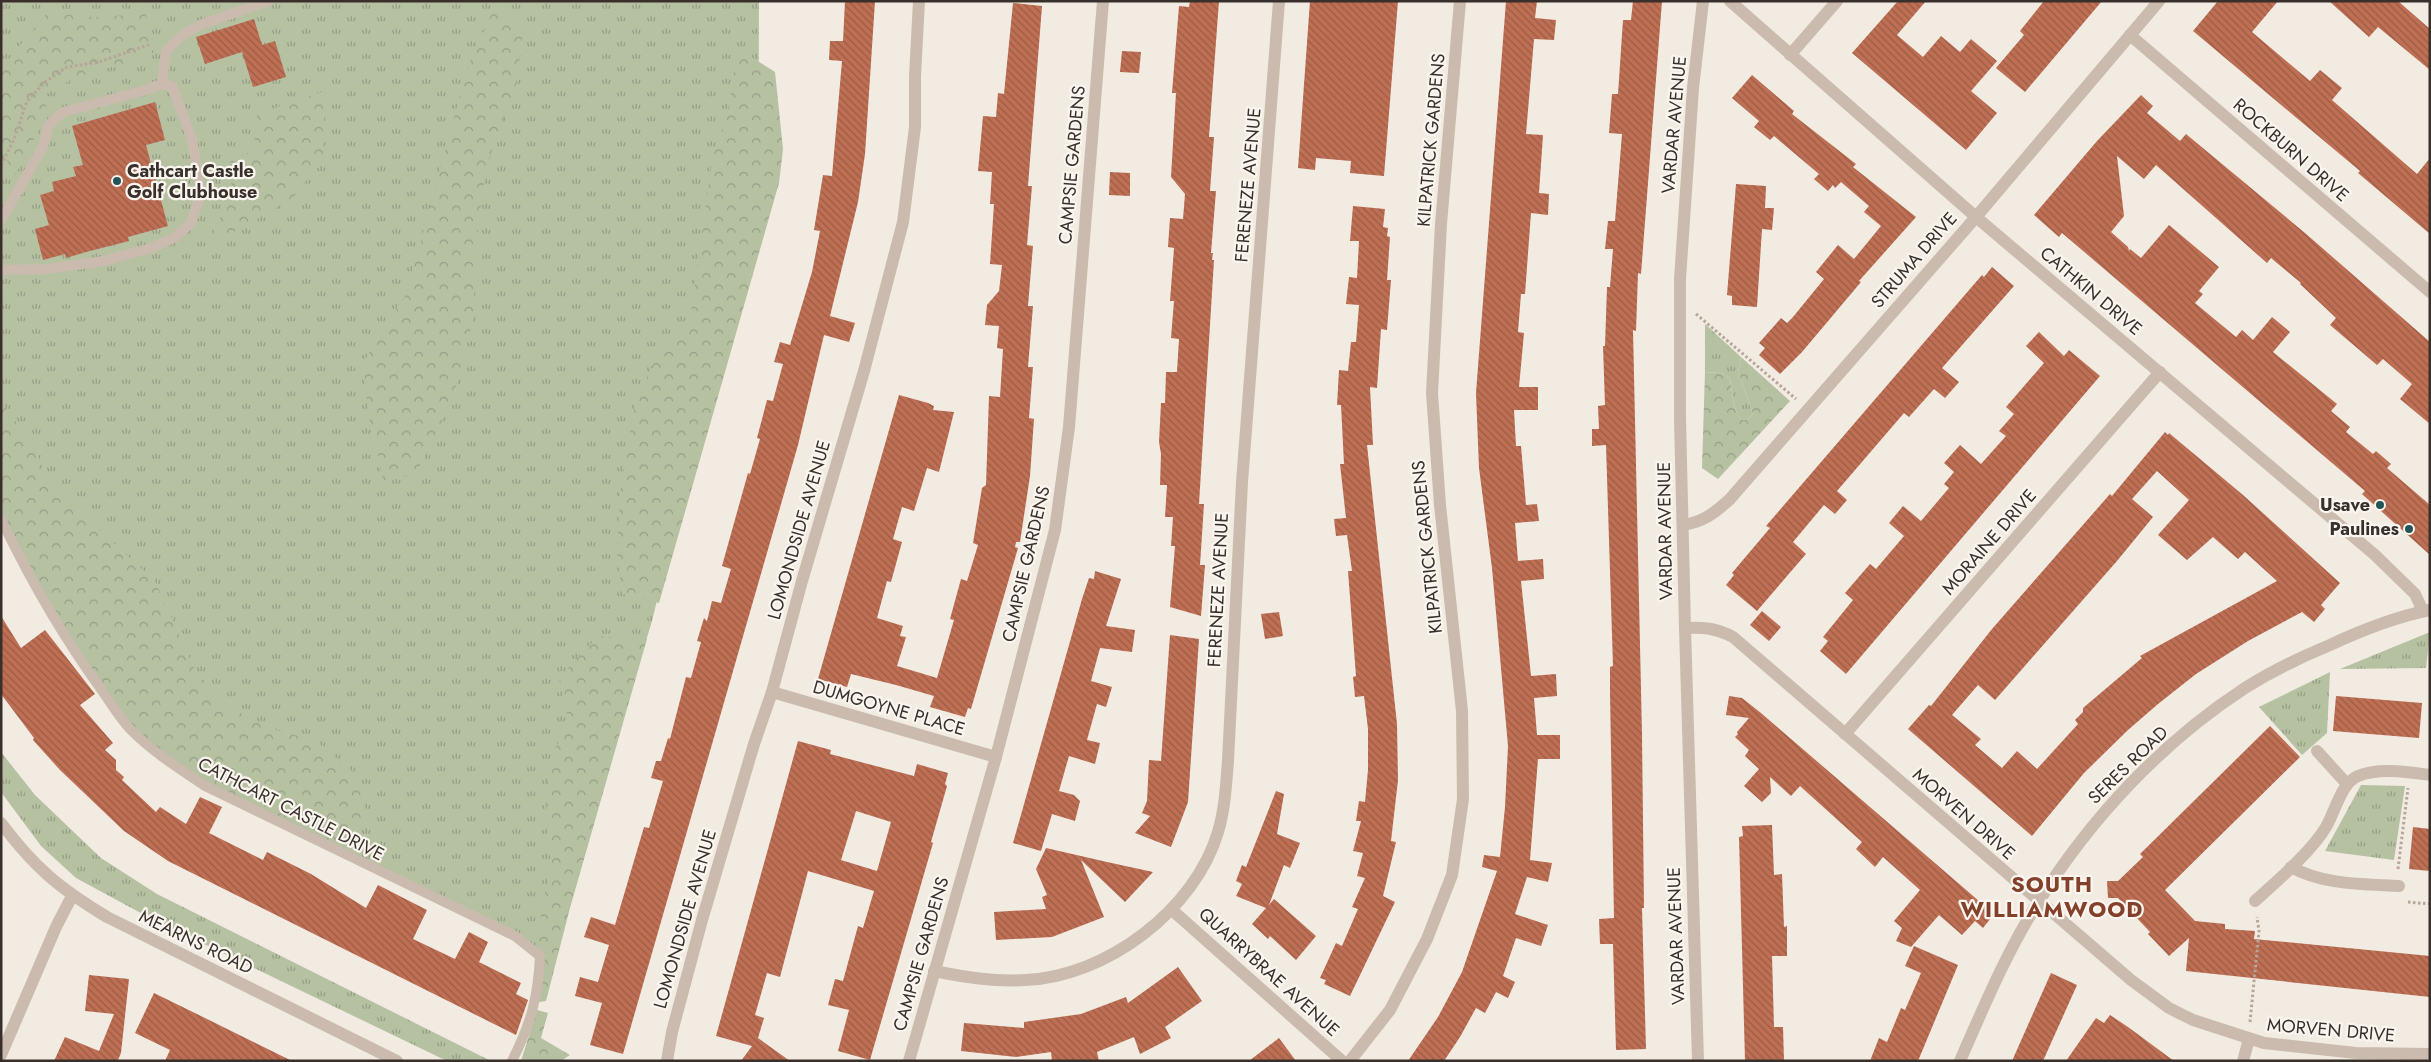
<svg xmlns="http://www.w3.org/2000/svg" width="2431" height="1062" font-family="Jost,sans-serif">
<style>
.grass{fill:url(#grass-tufts)}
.forest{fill:url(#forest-crowns)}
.building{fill:url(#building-back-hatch);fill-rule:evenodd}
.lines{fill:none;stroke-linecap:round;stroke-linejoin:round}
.path{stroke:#b6a598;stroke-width:3;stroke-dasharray:2.5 2.5;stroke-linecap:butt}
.service{stroke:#cabbae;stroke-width:10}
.minor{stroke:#cabbae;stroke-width:12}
.tertiary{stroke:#cabbae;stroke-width:12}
.poi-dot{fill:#235458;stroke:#faf5ee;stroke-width:2}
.labels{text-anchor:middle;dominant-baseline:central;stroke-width:4.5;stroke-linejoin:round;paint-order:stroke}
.street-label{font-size:18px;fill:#39302c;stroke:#faf5ee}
.poi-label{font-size:18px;font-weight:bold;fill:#39302c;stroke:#faf5ee;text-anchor:end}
.district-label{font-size:22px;font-weight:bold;letter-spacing:1px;fill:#83402a;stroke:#faf5ee}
</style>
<defs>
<pattern id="grass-tufts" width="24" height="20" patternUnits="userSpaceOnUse" patternTransform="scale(1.25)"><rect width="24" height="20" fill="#b6c1a2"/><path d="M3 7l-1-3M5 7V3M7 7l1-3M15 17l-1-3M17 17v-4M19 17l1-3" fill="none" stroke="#959d84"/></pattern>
<pattern id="forest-crowns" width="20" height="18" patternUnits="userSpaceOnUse" patternTransform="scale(1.25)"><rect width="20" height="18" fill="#b6c1a2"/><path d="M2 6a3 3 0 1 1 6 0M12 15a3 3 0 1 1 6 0" fill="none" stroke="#959d84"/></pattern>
<pattern id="building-back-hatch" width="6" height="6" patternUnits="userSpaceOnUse" patternTransform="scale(1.25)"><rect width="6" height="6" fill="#be6f54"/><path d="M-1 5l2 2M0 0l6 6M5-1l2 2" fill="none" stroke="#9b5c46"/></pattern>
</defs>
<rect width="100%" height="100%" fill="#f2ebe2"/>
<g class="grass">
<polygon points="1,1 759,1 758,224 713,371 652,621 555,943 534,951 335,848 1,519"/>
<polygon points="1705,324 1741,357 1738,372 1753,414 1747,420 1740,419 1734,406 1730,379 1721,373 1705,372"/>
<polygon points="2430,632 2426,668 2340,669"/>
<polygon points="2330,672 2327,733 2302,755 2259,707"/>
<polygon points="1,752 35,795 101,858 157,894 491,1061 447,1061 150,918 76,878 41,846 1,792"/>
<polygon points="2361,785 2405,786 2394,860 2325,851"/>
</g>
<g class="forest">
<polygon points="495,6 524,27 516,84 486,167 477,237 473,319 453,398 417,472 384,483 369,418 363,363 407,293 467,69"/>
<polygon points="47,13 96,17 146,14 154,55 76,77 43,96 48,112 15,175 1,150 1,68"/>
<polygon points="737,48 775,72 783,149 779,183 659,603 622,594 617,552 620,494 635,403 654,362 689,326 713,155 728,116"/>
<polygon points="325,91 323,161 289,201 223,238 213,234 232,190 229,162 254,150 257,114"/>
<polygon points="1741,357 1790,401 1718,479 1702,468 1705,372 1721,373 1730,379 1734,406 1740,419 1747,420 1753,414 1738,372"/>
<polygon points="1,403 30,438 43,468 63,497 155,581 194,668 225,706 276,730 316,741 352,771 366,809 352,840 335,848 205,786 131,731 94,680 1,519"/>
<polygon points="598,636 647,639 570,908 546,1001 534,1003 542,903 551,871 545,790 556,746 570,728 559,678"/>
<polygon points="537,1010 548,1013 541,1038 570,1055 561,1061 521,1061"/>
</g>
<g class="building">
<polygon points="845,1 875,1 865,154 858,202 830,316 855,323 849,342 824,335 798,445 623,1054 590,1045 602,1003 575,996 580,977 598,982 609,945 584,937 591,917 615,925 644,827 649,828 663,781 651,778 656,761 661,761 668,738 670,739 686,677 691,678 701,642 697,641 704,618 707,621 712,601 721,603 731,569 722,566 748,473 750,474 760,439 757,438 767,400 773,401 783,364 774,362 780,342 790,345 812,272 820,231 814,230 823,175 832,176 842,61 829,60 830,41 843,41"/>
<polygon points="1190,1 1219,1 1209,137 1214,137 1210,191 1216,191 1211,253 1213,253 1212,260 1214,260 1199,504 1204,504 1200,565 1205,565 1201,616 1170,607 1175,546 1171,546 1173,517 1165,517 1167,485 1160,485 1161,454 1159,442 1161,403 1165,403 1166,372 1177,372 1179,339 1171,338 1174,301 1170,301 1174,248 1168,247 1170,218 1183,219 1185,194 1171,177 1176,93 1172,93 1179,6 1189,7"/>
<polygon points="1310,1 1398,1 1384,176 1350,173 1351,161 1316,158 1315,170 1298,168"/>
<polygon points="1506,1 1537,1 1535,18 1556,20 1554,40 1534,39 1526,134 1543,135 1539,193 1549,194 1548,215 1531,213 1525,294 1521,294 1518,332 1524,333 1519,387 1538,387 1538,410 1514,410 1516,446 1521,446 1526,505 1537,504 1539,521 1515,523 1518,561 1543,559 1544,579 1521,581 1531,676 1556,674 1557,696 1534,698 1537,735 1560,735 1560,759 1538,759 1530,860 1552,863 1548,882 1527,877 1515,914 1548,925 1541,946 1516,938 1503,976 1515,982 1508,998 1496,992 1485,1013 1476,1008 1460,1037 1444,1061 1408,1061 1438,1017 1462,972 1497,871 1482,867 1484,855 1500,857 1505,807 1508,746 1492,568 1479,468 1476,393"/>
<polygon points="1633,1 1662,1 1641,274 1638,273 1636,331 1633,330 1642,735 1644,908 1642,908 1646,1049 1616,1050 1613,944 1600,944 1599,919 1614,918 1610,693 1610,667 1613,666 1606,445 1592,446 1592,429 1599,429 1598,406 1605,405 1603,346 1605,346 1607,287 1610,287 1613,249 1605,249 1608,221 1615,221 1622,134 1609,133 1612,94 1618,94 1623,20 1631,20"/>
<polygon points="1898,1 1926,1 1897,35 1923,57 1941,36 1960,52 1971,39 1997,61 1971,91 1997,113 1966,150 1852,53"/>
<polygon points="2044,1 2102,1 2025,92 1996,68 2024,35 2020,31"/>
<polygon points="2218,1 2278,1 2252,32 2310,81 2320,70 2342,88 2332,100 2417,174 2430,158 2430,234 2358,173 2360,171 2193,31"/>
<polygon points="2329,1 2398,1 2430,29 2430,70 2378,27 2369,37"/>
<polygon points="1013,3 1042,6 1028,186 1032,186 1027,245 1033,246 1028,306 1033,306 1028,367 1033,367 1029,418 1034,419 1030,476 1020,542 1016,542 1015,547 1018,548 1004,596 971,709 968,708 965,717 930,707 934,696 896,685 851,674 847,687 818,679 899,395 928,403 934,406 933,410 954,412 939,472 927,468 914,511 902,507 893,539 902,542 891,582 887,581 877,618 903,626 900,636 906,637 897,666 937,678 954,620 950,619 961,579 967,581 978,545 973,543 982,488 986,485 989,396 1000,397 1003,349 997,348 999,326 985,325 987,305 999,291 1002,265 990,264 994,204 990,204 992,172 978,171 983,116 996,117 998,93 1004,94"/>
<polygon points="254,19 262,45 275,41 286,77 253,87 242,52 205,64 196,37"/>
<polygon points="1122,51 1141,52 1139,73 1120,72"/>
<polygon points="1752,75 1794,111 1792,114 1856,164 1853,167 1916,217 1859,281 1861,282 1802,352 1780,374 1759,355 1765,348 1759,343 1781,318 1787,323 1793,317 1824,279 1816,272 1838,245 1854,259 1881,226 1864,212 1869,206 1841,182 1835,188 1833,185 1828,191 1814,179 1819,174 1774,136 1770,140 1754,127 1759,121 1732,98"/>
<polygon points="2141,95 2153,106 2147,113 2180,141 2186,134 2305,233 2430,342 2430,424 2400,399 2412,384 2383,359 2377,365 2330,325 2336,318 2300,284 2301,283 2271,258 2267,263 2156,165 2144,179 2117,156 2124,216 2111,232 2128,247 2129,251 2130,249 2141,258 2169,225 2219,267 2199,291 2203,294 2195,303 2236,337 2242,330 2253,340 2272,317 2290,332 2273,352 2337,404 2331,411 2350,427 2346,432 2373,454 2376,451 2391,464 2387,468 2430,505 2430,555 2362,494 2365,491 2062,233 2059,237 2034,215 2097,141"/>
<polygon points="155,102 165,140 146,145 168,226 128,237 129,241 86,252 66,258 65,254 43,260 35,229 49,225 40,195 54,191 52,182 76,176 73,167 83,165 72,126"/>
<polygon points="1110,172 1130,173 1130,196 1109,195"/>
<polygon points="1736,184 1766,186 1765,208 1774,208 1772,230 1762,229 1757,307 1732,305 1732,296 1727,295"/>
<polygon points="1353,206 1385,209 1383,227 1388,228 1387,236 1390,237 1387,280 1391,280 1387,330 1381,329 1377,388 1370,387 1373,445 1367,445 1397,724 1398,780 1391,841 1396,842 1383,896 1395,902 1350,996 1324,984 1326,980 1320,978 1336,943 1342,946 1358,909 1352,907 1365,878 1357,876 1363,853 1353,851 1361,821 1356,821 1359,801 1365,802 1368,770 1368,729 1364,696 1355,697 1353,677 1356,676 1348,571 1352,571 1347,535 1336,536 1334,519 1346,518 1340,464 1344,464 1341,405 1337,405 1339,370 1348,371 1351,342 1356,342 1359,305 1346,304 1349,277 1357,278 1359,241 1350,241"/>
<polygon points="1992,267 2014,286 1942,368 1959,382 1945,398 1934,389 1909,417 1904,413 1837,491 1847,500 1835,514 1824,505 1793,542 1806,554 1757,611 1726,585 1734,575 1732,573 1770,528 1766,526 1982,275 1984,277"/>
<polygon points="2039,332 2064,356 2069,350 2100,376 1846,674 1820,651 1828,641 1823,637 1853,600 1845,593 1870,564 1876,569 1904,536 1889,523 1903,506 1921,521 1949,488 1944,484 1954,472 1944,463 1960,445 1981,464 2006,436 1999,431 2014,414 2006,407 2044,363 2026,346"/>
<path d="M 2165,432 L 2168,435 L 2169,433 L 2243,495 L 2340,583 L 2321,605 L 2325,609 L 2314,622 L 2302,612 L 2248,641 L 2196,674 L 2158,704 L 2128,730 L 2084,773 L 2032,836 L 1908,729 L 1929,705 L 1931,706 L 1992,629 L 2110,494 L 2112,496 ZM 2157,471 L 2189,500 L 2158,535 L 2187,560 L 2213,537 L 2238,559 L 2245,552 L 2277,581 L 2140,656 L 2142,658 L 2083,708 L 2083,712 L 2075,720 L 2078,724 L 2037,769 L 2017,751 L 2002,768 L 1975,745 L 1981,739 L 1952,715 L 1978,685 L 1995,700 L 2117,561 L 2153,517 L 2132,499 Z"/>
<polygon points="1095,571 1121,579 1106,626 1135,630 1132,652 1100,648 1091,681 1112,687 1106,707 1097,704 1087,740 1100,743 1095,764 1069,756 1059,791 1074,795 1080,801 1075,821 1052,814 1041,851 1013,843 1082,599 1089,578 1094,579"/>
<polygon points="1762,611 1781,627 1769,641 1750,625"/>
<polygon points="1279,612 1283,636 1265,639 1261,614"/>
<polygon points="1,616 21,648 45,630 95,694 80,705 113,743 105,750 116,760 116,770 124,777 122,780 156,812 160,807 186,824 200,797 222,807 209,833 263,860 267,852 311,874 366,908 378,885 427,910 413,939 455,959 469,932 488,942 479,962 521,983 516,994 528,1000 516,1035 168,861 124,831 60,770 33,740 34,738 1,694"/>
<polygon points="1170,635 1199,639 1188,802 1171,847 1135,833 1150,816 1142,813 1147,801 1149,760 1161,761"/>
<polygon points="1729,696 1742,698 1761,713 1994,914 1983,928 1975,921 1962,935 1939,915 1911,947 1896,941 1902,928 1894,921 1920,890 1883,857 1875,867 1856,849 1862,842 1800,786 1791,796 1770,777 1771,793 1762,802 1744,786 1759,769 1745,756 1749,750 1735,737 1738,734 1737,732 1749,718 1726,715"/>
<polygon points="2336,696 2422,703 2419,738 2333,731"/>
<polygon points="2270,726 2300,757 2165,890 2195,921 2225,924 2225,929 2255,931 2254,939 2430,956 2430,997 2186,971 2189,938 2169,956 2148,934 2150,932 2118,898 2108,898 2107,881 2118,881 2143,857 2140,854"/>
<path d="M 798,741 L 831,750 L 830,754 L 914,776 L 917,764 L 948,773 L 945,784 L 947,786 L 931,842 L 933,843 L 870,1060 L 838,1051 L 849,1010 L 828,1005 L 835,979 L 843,981 L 858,926 L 863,928 L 874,891 L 808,871 L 780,977 L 767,973 L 755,1015 L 764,1018 L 758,1038 L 790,1061 L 741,1061 L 752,1046 L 716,1036 ZM 856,811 L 891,822 L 877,871 L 841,860 Z"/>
<polygon points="1276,791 1284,794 1277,834 1300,843 1290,868 1284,865 1269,905 1274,899 1316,936 1296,960 1270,936 1268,939 1252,924 1266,908 1236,896 1242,884 1236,881 1242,865 1246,867"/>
<polygon points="1772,825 1774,875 1782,874 1784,927 1787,926 1787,956 1772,956 1774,1027 1783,1027 1784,1061 1745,1061 1739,837 1743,836 1742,826"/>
<polygon points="2413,827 2430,829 2430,871 2409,869"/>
<polygon points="1046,848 1107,862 1153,872 1125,902 1081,860 1104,917 1052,937 996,940 994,912 1046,909 1042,897 1047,895 1036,869"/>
<polygon points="1914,946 1958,965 1918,1061 1870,1061 1879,1038 1887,1042 1901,1008 1905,1010 1921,973 1905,966"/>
<polygon points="1178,967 1202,1001 1165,1027 1171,1038 1140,1054 1134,1037 1097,1052 1099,1061 1052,1061 1051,1052 1016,1057 961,1051 964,1023 1024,1028 1024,1022 1081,1014 1126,997 1128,1003"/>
<polygon points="2051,973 2077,985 2043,1061 2012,1061"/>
<polygon points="89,975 129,979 121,1053 118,1060 121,1061 54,1061 65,1037 99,1051 114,1014 85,1011"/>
<polygon points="154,993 205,1018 292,1061 165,1061 170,1050 135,1033"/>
<polygon points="2110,1015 2128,1027 2174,1061 2066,1061 2096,1018 2104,1023"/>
<polygon points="1279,1038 1296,1061 1249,1061"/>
</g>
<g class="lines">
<g class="path">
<polyline points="1,165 14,139 27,101 45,82 67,67 99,62 151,44"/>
<polyline points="1696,314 1796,399"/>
<polyline points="2398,869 2408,788"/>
<polyline points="2408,902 2430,904"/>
<polyline points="2250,1022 2259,931 2257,917"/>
</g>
<g class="service">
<polyline points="162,84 166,51 185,33 200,25 268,1"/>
<polyline points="1,220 43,147 48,126 63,112 139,92 162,84 172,86 192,139 201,193 191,223 174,238 151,248 104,261 47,269 1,270"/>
<path d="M 1,519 C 30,580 63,637 103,692 C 112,705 121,720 132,731 C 154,753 180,769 205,786 L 515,936 L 540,956 C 538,998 531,1023 512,1061"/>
</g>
<g class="minor">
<polyline points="1730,1 1976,217 2375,555 2415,594 2423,611"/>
<polyline points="2130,35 2430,292"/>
<polyline points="1790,55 1837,1"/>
<path d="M 1683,525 C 1703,522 1715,513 1730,499 L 1976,217 L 2159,1"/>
<path d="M 1685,628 C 1703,627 1716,628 1733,637 L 2131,980 L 2169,1008 L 2193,1020 L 2264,1043 L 2356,1053 L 2430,1054"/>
<polyline points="772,692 996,757"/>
<polyline points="1845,734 2160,372"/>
<polyline points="2317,751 2347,784"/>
<path d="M 2291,867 C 2323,885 2363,884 2399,886"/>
<path d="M 2255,901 C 2276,882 2312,851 2326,827 C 2335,812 2341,783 2358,776 C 2378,767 2408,772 2430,775"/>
<polyline points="1172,910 1342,1061"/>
<path d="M 934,971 C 964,977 994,982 1025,980 C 1106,977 1195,910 1218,832 C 1225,809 1226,785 1228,761 L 1242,482 L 1279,1"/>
<polyline points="1,1055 56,927 72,896"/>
<polyline points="667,1061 672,1032 702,920 754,744 772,692 802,581 864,371 903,222 915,127 915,76 919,1"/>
<polyline points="909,1061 996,757 1055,530 1069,427 1103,1"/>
<polyline points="1350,1061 1390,1010 1427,939 1452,875 1463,799 1462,711 1440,505 1432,393 1441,224 1460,1"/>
<polyline points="1698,1061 1685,628 1680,419 1680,279 1693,88 1703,1"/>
<polyline points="2243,1061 2249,1039"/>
</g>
<g class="tertiary">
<path d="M 1,823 C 35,868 59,888 107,917 L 397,1061"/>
<path d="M 1960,1061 C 1984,1006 2007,951 2039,901 C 2091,818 2162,742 2245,688 C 2272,671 2301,657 2330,645 C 2362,630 2395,617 2430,610"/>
</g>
</g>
<g class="poi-dot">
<circle cx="117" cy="181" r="5"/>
<circle cx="2380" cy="505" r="5"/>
<circle cx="2409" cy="529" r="5"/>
</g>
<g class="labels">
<g class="street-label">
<text transform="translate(1674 125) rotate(-85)">VARDAR AVENUE</text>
<text transform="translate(1431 140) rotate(-85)">KILPATRICK GARDENS</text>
<text transform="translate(2291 150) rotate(41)">ROCKBURN DRIVE</text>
<text transform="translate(1072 165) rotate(-85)">CAMPSIE GARDENS</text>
<text transform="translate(1248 185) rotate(-85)">FERENEZE AVENUE</text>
<text transform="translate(1914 260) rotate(-49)">STRUMA DRIVE</text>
<text transform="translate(2091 291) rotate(40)">CATHKIN DRIVE</text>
<text transform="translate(799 530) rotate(-74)">LOMONDSIDE AVENUE</text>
<text transform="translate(1665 531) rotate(-91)">VARDAR AVENUE</text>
<text transform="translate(1989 542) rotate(-49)">MORAINE DRIVE</text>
<text transform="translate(1427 547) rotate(-96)">KILPATRICK GARDENS</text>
<text transform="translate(1026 564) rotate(-77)">CAMPSIE GARDENS</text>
<text transform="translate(1218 590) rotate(-87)">FERENEZE AVENUE</text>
<text transform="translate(889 708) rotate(16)">DUMGOYNE PLACE</text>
<text transform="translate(2128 765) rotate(-44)">SERES ROAD</text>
<text transform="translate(291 809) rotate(27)">CATHCART CASTLE DRIVE</text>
<text transform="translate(1964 814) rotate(41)">MORVEN DRIVE</text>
<text transform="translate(685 919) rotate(-74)">LOMONDSIDE AVENUE</text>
<text transform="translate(1676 936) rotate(-92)">VARDAR AVENUE</text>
<text transform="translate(196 942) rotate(26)">MEARNS ROAD</text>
<text transform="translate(921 954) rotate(-74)">CAMPSIE GARDENS</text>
<text transform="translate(1269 972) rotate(42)">QUARRYBRAE AVENUE</text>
<text transform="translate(2331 1030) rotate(5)">MORVEN DRIVE</text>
</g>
<g class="poi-label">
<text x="127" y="171" text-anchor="start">Cathcart Castle<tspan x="127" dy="21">Golf Clubhouse</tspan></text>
<text x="2370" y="505">Usave</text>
<text x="2399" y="529">Paulines</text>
</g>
<g class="district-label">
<text x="2052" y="884">SOUTH<tspan x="2052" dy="25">WILLIAMWOOD</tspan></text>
</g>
</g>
<rect width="2431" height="1062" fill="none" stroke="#39302c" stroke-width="5"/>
</svg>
